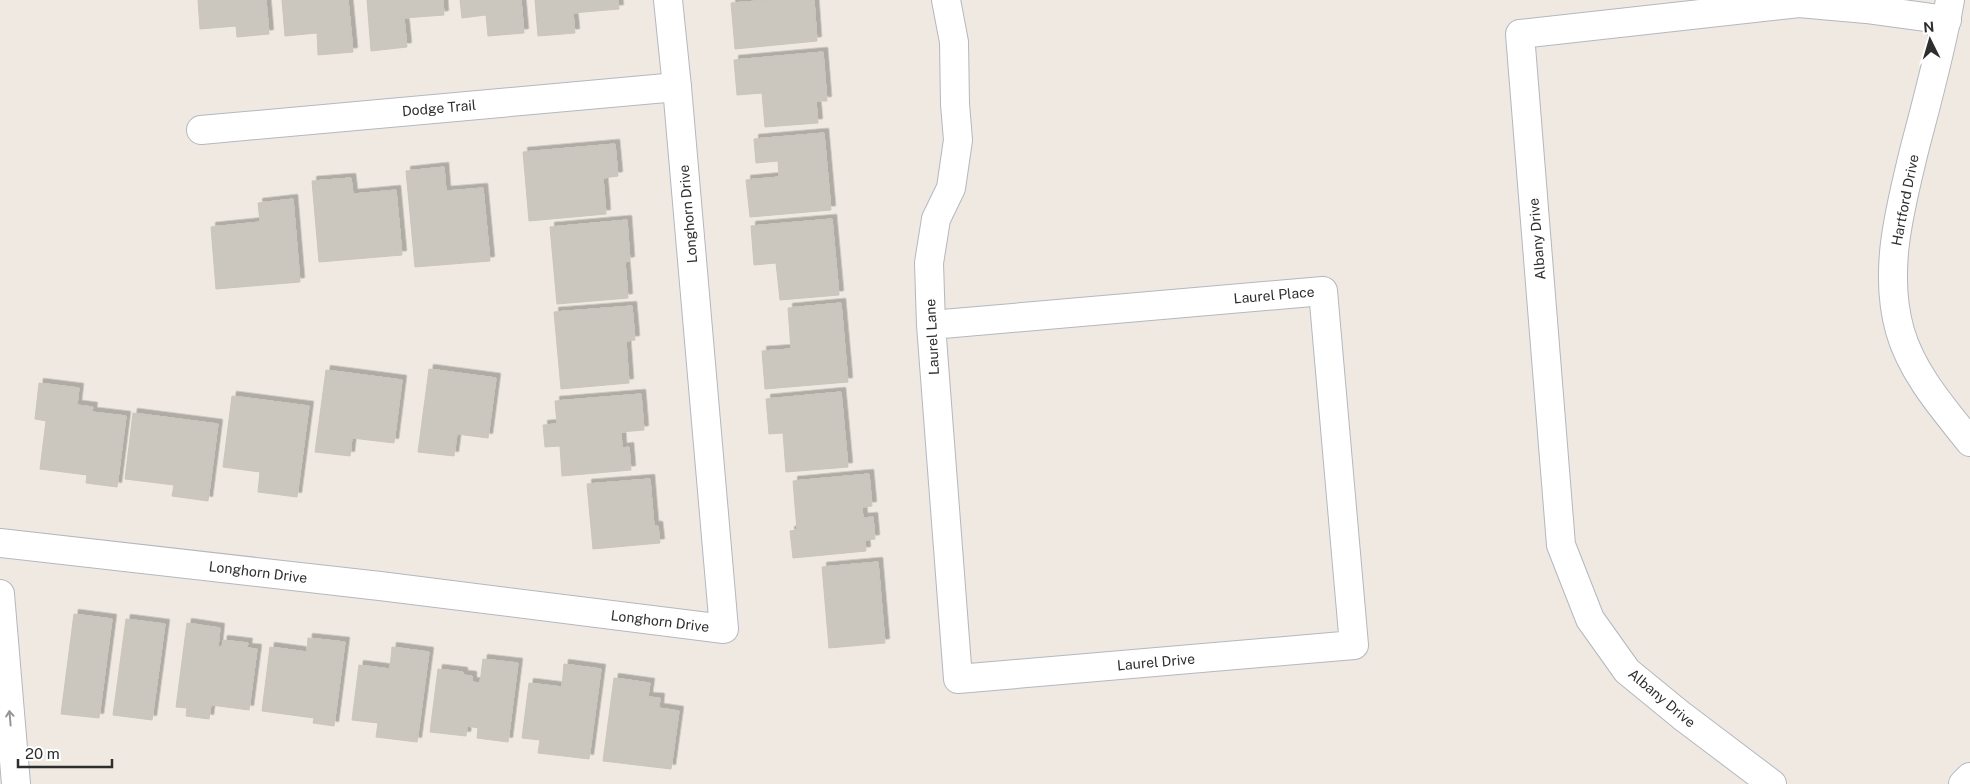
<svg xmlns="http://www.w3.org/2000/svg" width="1970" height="784" font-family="'Public Sans',sans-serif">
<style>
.building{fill:#cbc7bf;stroke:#cbc5ba;filter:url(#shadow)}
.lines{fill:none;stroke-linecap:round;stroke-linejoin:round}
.street-casing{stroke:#b4b7c1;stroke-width:30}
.street{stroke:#fff;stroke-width:28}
.oneway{stroke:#969696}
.labels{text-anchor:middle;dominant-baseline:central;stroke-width:4.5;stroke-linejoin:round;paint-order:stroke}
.street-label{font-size:14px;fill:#2e2e2e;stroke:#fff}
</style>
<defs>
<filter id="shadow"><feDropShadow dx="4.5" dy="-4.5" stdDeviation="0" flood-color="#0004"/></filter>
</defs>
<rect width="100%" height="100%" fill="#efe9e1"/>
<g class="building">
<polygon points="198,0 266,0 269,34 237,37 236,26 200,29"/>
<polygon points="282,0 348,0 353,52 318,55 317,33 285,36"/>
<polygon points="367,0 443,0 444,15 404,18 407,47 371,51"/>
<polygon points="460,0 521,0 524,33 488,36 486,15 462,18"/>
<polygon points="535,0 618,0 619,9 573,13 575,33 538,36"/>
<polygon points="771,0 814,0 817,41 735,49 731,3"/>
<polygon points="823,52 827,101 816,101 818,123 765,127 762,93 737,95 734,60"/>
<polygon points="824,133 831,210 750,217 746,180 779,177 778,161 756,163 754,139"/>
<polygon points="615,144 618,176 603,178 606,214 529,221 523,152"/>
<polygon points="444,167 446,191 483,188 490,261 415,267 406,171"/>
<polygon points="351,178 353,194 396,190 402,255 319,262 312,181"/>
<polygon points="293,199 300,282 216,289 211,227 260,222 258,203"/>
<polygon points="832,219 839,295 780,300 776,263 754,265 751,226"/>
<polygon points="627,220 630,261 625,262 628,298 557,304 550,227"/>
<polygon points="841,303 848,382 765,389 762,351 791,349 788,308"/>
<polygon points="632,306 635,340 626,341 629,383 561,389 554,312"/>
<polygon points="429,369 496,378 488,438 457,434 454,456 418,452"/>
<polygon points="326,370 402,380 394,443 352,438 350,456 315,452"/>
<polygon points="39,383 79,388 77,405 93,407 92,412 126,416 117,487 86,483 87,475 40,469 46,421 35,419"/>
<polygon points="841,392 848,467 786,472 783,433 769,434 766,399"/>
<polygon points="641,394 644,430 621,432 622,448 629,447 631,470 562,476 560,446 545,447 543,425 557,424 555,401"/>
<polygon points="232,396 309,406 297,497 258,492 260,472 223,467"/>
<polygon points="133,413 218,424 208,501 172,496 174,485 125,479"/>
<polygon points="869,474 872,506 862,507 863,518 873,517 875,539 865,540 866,551 793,558 790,531 797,530 793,481"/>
<polygon points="650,479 654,526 658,526 660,543 593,549 587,484"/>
<polygon points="878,562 885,643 829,648 822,567"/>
<polygon points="74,614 112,619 99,718 61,714"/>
<polygon points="126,619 165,624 152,720 113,715"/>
<polygon points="187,623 220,628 218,647 222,647 223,640 248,643 247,648 257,649 249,710 211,705 209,719 186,716 187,708 176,707"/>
<polygon points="308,638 345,642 334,726 313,723 314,718 262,711 270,647 307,652"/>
<polygon points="392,647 429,652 417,742 376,737 378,723 352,720 359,665 390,669"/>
<polygon points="483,659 518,663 508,742 477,738 478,728 467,726 466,736 430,732 438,669 463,672 463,675 472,676 472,682 480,683"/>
<polygon points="564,664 601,669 589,759 538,753 540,740 522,738 529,683 562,687"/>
<polygon points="614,678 650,683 648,697 660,698 659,708 679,711 671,769 603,761"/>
</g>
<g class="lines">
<g class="street-casing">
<g id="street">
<path d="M 1950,0 C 1941,51 1927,101 1914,151 C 1900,209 1883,271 1900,331 C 1912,373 1943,408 1970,442"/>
<polyline points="201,130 677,87"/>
<polyline points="931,325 1323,291 1354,645 958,679 931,325 929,263 936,219 951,188 958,140 955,104 954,42 946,0"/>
<polyline points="0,543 380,586 724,629 677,87 668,0"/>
<polyline points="0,594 16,784"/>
<polyline points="1772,784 1682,716 1627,671 1590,619 1561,545 1520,34 1799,3 1866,9 1947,20"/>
<polyline points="1963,784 1970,777"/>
</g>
</g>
<use href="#street" class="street"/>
</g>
<defs><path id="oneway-shaft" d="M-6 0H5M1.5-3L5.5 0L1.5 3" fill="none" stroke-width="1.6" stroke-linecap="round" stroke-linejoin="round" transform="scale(1.25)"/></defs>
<use class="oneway" href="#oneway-shaft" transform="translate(10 718) rotate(-95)"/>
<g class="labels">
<g class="street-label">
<text transform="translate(439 108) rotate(-5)">Dodge Trail</text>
<text transform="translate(1905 200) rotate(-79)">Hartford Drive</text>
<text transform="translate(688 214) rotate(-95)">Longhorn Drive</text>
<text transform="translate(1537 239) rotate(-95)">Albany Drive</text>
<text transform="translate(1274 295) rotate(-5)">Laurel Place</text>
<text transform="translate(932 337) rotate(-93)">Laurel Lane</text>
<text transform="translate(258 572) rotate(7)">Longhorn Drive</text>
<text transform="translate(660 621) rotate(7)">Longhorn Drive</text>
<text transform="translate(1156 662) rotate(-5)">Laurel Drive</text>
<text transform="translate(1662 698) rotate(40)">Albany Drive</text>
</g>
</g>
<g transform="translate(1930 40) rotate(355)" stroke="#ffffff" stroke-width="4" paint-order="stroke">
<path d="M0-4L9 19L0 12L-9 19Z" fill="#2e2e2e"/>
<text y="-8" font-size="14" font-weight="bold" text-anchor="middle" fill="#2e2e2e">N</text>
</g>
<path d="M18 759v8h94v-8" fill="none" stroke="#2e2e2e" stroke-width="2.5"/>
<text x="25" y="759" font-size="15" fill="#2e2e2e" stroke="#ffffff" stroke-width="4" paint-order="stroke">20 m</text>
</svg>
